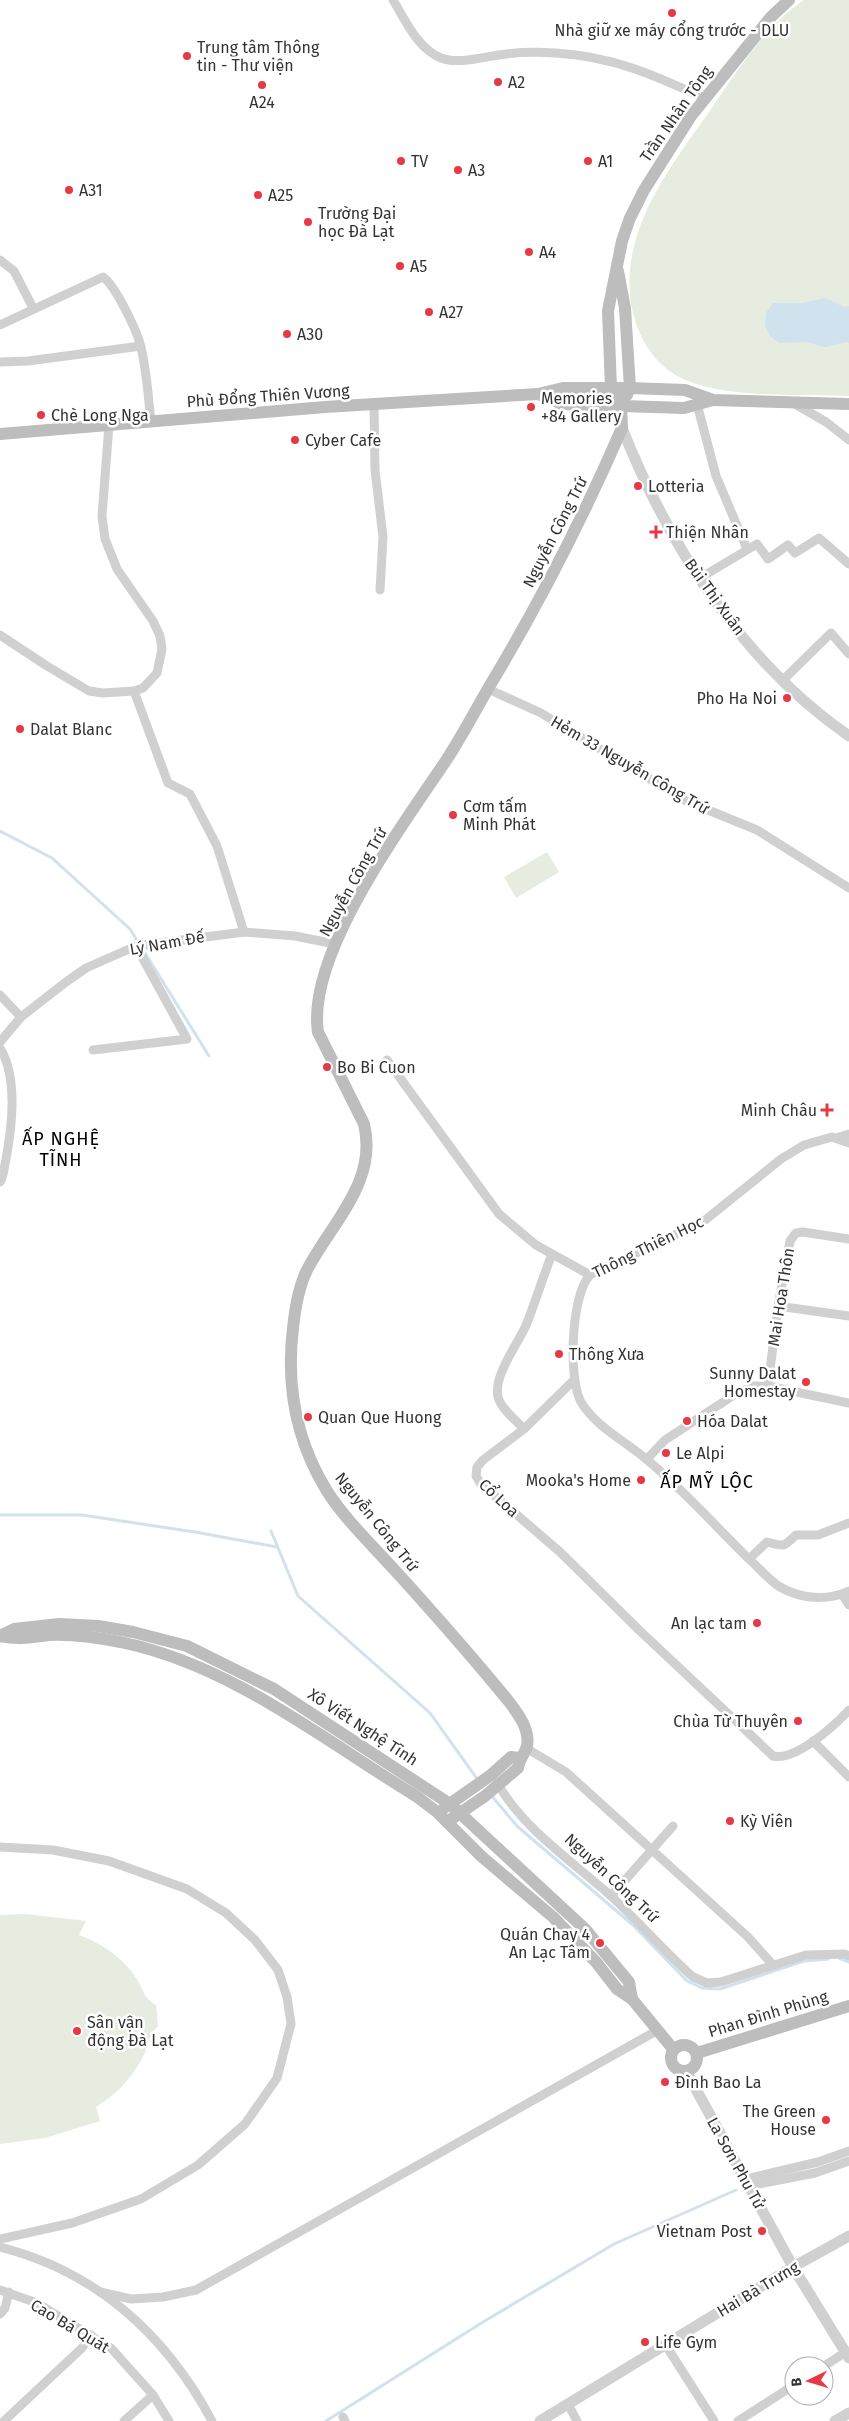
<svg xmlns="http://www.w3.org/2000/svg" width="849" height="2421" font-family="'Fira Sans',sans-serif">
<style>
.green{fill:#e6ecdf}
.water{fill:#cfe2ee}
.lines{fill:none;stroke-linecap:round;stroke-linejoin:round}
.stream{stroke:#cfe2ee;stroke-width:3}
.minor{stroke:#d0d0d0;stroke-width:9}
.tertiary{stroke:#d0d0d0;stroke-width:11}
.secondary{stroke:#bdbdbd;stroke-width:12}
.poi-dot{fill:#e63946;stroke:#fff;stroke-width:2}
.labels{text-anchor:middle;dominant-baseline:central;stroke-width:5;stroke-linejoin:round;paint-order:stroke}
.poi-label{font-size:16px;fill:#333;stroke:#fff;text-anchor:start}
.street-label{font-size:16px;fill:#333;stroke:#fff}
.neighbourhood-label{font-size:18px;letter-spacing:1px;fill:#000;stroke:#fff}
</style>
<rect width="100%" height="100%" fill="#fff"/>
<g class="green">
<path d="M 804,0 L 849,0 L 849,396 C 800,394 711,400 671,372 C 651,358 639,337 633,313 C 615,236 669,169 711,109 C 738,70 764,27 804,0 Z"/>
<polygon points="547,852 559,872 516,898 504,877"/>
<path d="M 25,1914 L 86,1921 L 79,1935 C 103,1944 124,1958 138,1981 C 145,1993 143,1997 156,2005 L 158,2026 C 147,2037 149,2044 143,2057 C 131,2079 117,2094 96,2107 L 100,2121 L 45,2138 L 0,2144 L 0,1915 Z"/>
</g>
<polygon class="water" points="825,298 844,307 849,306 849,343 846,342 826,347 805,342 779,343 770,336 765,325 766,313 773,303 802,303"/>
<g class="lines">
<g class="stream">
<polyline points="0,831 52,858 130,929 138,942"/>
<polyline points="145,953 209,1056"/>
<polyline points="0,1515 82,1515 195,1532 277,1547"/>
<polyline points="271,1531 298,1596 430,1713 478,1780"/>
<polyline points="490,1794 518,1827 633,1925 687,1981 702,1988 720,1989 804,1961 828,1959"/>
<polyline points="839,1958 849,1962"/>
<polyline points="326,2421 483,2322 614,2244 736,2190"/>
</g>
<g class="minor">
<path d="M 393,0 C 406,21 417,48 441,58 C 460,65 486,56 506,54 C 522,52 539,52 555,53 C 612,56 654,75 704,98"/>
<polyline points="0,260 14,271 33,308"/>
<path d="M 0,325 L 103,277 C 115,285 138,332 141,348 C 147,371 148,397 151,421"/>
<polyline points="0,362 28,361 141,346"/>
<polyline points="374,404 375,470 383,537 380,590"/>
<polyline points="697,404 716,476 747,549"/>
<polyline points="795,404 826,422 849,440"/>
<polyline points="700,578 757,544 768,559 788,545 795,553 819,538 849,564"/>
<polyline points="0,635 47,666 89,691 103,693 134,691 143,688 157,673 162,649 160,636 153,621 117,569 105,539 102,516 109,425"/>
<polyline points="782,681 831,633 849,654"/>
<polyline points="488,689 541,713 686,801 757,830 849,888"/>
<polyline points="134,691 168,783 190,794 217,846 244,932"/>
<polyline points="0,995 21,1017"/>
<polyline points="0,1042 21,1017 66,982 86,968 136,946 244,932 295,936 335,944"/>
<path d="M 0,1048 C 18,1077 12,1127 6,1159 C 4,1167 4,1176 0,1182"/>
<polyline points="93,1050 187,1039 136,946"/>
<polyline points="387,1060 499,1214 536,1245 590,1275"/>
<polyline points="836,1138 849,1134"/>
<path d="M 849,1143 L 832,1137 L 804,1145 L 781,1159 L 704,1221 L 590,1275 C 571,1294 568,1379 581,1402 C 596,1427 625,1441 646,1459 C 683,1489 715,1526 749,1559 C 759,1568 769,1580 780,1587 C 801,1599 827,1601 849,1591"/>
<polyline points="778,1306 849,1316"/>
<path d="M 573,1381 L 524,1429 L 483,1460 L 477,1467 L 476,1476 L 481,1484 L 560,1552 L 639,1630 L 773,1756 C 796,1761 834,1726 849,1710"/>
<polyline points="768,1386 778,1306 790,1241 796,1233 803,1232 849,1239"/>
<path d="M 524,1429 C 516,1420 501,1409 498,1397 C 493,1375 519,1343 527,1323 C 536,1300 543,1277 552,1254"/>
<polyline points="647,1459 665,1440 734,1395 753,1386 768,1386 849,1403"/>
<path d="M 749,1559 L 767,1542 C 785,1547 783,1547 796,1535 L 818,1535 L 849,1523"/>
<polyline points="842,1594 849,1605"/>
<polyline points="813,1741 849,1777"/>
<polyline points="526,1748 566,1772 748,1937 772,1964"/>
<path d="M 499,1786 C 526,1831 572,1861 611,1896 C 639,1922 664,1951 693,1977 L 707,1983 L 721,1982 L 806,1955 L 845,1954 L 849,1956"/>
<polyline points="0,1847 53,1850 109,1861 187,1889 226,1913 255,1940 278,1970 287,1997 291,2024 277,2078 245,2124 198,2165 141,2199 72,2223 0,2239"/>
<polyline points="611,1896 673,1826"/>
<polyline points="746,2179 818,2162 849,2151"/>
<polyline points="749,2186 815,2173 849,2161"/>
<path d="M 0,2247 C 96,2271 166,2335 212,2421"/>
<polyline points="0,2290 37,2303 111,2348 153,2395 169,2421"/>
<polyline points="100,2292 131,2299 163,2297 196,2290 658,2030"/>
<polyline points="0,2314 5,2308 9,2292"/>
<polyline points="665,2344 714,2421"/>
<polyline points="824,2366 846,2352"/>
<polyline points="568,2404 577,2421"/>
<polyline points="343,2417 345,2421"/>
<polyline points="4,2421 82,2348 91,2335"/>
<polyline points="124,2421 153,2395"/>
<polyline points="738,2421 794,2385"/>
</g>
<g class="tertiary">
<path d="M 622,428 C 669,546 743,663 849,736"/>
<polyline points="686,2071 793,2267 849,2358"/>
<polyline points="540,2421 793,2267 849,2236"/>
<polyline points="835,2421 849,2413"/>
</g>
<g class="secondary">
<polyline points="618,271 625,308 630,388 627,395"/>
<polyline points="538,394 562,404 684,408 713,400"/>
<polyline points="0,434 325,407 538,394 563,388 630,388 685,390 713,400 849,404"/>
<path d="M 0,1636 C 18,1640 32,1637 49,1635 C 74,1634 101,1638 125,1643 C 234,1667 322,1739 416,1796 L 437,1812 L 481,1856 L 553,1917 L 596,1962 L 617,1989 L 632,1999 L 673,2049"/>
<polyline points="0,1636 14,1629 59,1624 98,1626 133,1632 187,1646 274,1689 450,1804 586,1930 629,1982 632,1999"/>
<polyline points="444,1808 491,1775 511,1757 519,1758"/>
<path d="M 447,1822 L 485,1796 L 518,1768 C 519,1759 525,1754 527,1746 C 530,1730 519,1715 510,1703 C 475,1660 438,1618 401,1577 C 378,1551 345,1520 327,1491 C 296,1441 286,1386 293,1328 C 295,1309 298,1288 307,1270 C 332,1222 378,1182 364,1124 L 318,1032 C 306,954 404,824 447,759 C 462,736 475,711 489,687 C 539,604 583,518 622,428 L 621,406 L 611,388 L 608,311 L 622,241 L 630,218 L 644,190 L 691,116 L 771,17 L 789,0"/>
<circle cx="684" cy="2058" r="13"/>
<polyline points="697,2053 849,2006"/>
</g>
</g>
<g class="poi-dot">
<circle cx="672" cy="13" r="5"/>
<circle cx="187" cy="56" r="5"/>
<circle cx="498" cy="82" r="5"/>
<circle cx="262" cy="85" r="5"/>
<circle cx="401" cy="161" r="5"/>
<circle cx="588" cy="161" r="5"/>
<circle cx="458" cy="170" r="5"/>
<circle cx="69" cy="190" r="5"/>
<circle cx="258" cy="195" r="5"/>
<circle cx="308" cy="222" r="5"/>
<circle cx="529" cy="252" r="5"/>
<circle cx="400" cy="266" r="5"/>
<circle cx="429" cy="312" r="5"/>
<circle cx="287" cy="334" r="5"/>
<circle cx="531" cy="407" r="5"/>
<circle cx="41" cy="415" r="5"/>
<circle cx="295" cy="440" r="5"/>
<circle cx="638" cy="486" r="5"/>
<path d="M653.5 524.5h5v5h5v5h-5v5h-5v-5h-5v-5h5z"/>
<circle cx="787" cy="698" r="5"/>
<circle cx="20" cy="729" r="5"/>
<circle cx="453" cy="815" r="5"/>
<circle cx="327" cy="1067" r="5"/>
<path d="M824.5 1102.5h5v5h5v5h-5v5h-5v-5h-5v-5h5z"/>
<circle cx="559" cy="1354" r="5"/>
<circle cx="806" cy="1382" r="5"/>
<circle cx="308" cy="1417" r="5"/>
<circle cx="687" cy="1421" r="5"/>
<circle cx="666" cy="1453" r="5"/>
<circle cx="641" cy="1480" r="5"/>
<circle cx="757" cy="1623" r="5"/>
<circle cx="798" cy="1721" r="5"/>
<circle cx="730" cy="1821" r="5"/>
<circle cx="600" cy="1943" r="5"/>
<circle cx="77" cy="2031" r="5"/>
<circle cx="665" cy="2082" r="5"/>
<circle cx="826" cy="2120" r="5"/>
<circle cx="762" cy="2231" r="5"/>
<circle cx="645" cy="2342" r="5"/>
</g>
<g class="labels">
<g class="poi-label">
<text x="672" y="30" text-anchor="middle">Nhà giữ xe máy cổng trước - DLU</text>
<text x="197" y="47">Trung tâm Thông<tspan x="197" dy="18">tin - Thư viện</tspan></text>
<text x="508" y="82">A2</text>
<text x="262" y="102" text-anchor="middle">A24</text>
<text x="411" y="161">TV</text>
<text x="598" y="161">A1</text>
<text x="468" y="170">A3</text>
<text x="79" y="190">A31</text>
<text x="268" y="195">A25</text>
<text x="318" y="213">Trường Đại<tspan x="318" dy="18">học Đà Lạt</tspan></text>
<text x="539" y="252">A4</text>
<text x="410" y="266">A5</text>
<text x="439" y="312">A27</text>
<text x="297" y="334">A30</text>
<text x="541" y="398">Memories<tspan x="541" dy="18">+84 Gallery</tspan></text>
<text x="51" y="415">Chè Long Nga</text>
<text x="305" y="440">Cyber Cafe</text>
<text x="648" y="486">Lotteria</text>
<text x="666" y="532">Thiện Nhân</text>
<text x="777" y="698" text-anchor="end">Pho Ha Noi</text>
<text x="30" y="729">Dalat Blanc</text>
<text x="463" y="806">Cơm tấm<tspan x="463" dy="18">Minh Phát</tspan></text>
<text x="337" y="1067">Bo Bi Cuon</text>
<text x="817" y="1110" text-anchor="end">Minh Châu</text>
<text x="569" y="1354">Thông Xưa</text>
<text x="796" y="1373" text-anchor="end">Sunny Dalat<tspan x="796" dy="18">Homestay</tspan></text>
<text x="318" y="1417">Quan Que Huong</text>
<text x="697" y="1421">Hóa Dalat</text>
<text x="676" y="1453">Le Alpi</text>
<text x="631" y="1480" text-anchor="end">Mooka's Home</text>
<text x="747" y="1623" text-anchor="end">An lạc tam</text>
<text x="788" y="1721" text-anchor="end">Chùa Từ Thuyên</text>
<text x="740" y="1821">Kỳ Viên</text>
<text x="590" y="1934" text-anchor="end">Quán Chay 4<tspan x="590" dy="18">An Lạc Tâm</tspan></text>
<text x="87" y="2022">Sân vận<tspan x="87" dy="18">động Đà Lạt</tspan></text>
<text x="675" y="2082">Đình Bao La</text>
<text x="816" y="2111" text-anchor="end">The Green<tspan x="816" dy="18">House</tspan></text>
<text x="752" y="2231" text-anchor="end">Vietnam Post</text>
<text x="655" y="2342">Life Gym</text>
</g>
<g class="street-label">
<text transform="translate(676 114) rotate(-55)">Trần Nhân Tông</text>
<text transform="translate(268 396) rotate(-4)">Phù Đổng Thiên Vương</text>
<text transform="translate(555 532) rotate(-63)">Nguyễn Công Trứ</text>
<text transform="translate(715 597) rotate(54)">Bùi Thị Xuân</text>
<text transform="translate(630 765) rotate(30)">Hẻm 33 Nguyễn Công Trứ</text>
<text transform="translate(353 882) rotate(-61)">Nguyễn Công Trứ</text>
<text transform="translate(167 943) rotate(-10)">Lý Nam Đế</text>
<text transform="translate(648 1247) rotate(-26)">Thông Thiên Học</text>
<text transform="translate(781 1297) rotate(-81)">Mai Hoa Thôn</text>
<text transform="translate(499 1498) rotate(43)">Cổ Loa</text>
<text transform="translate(377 1522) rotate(51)">Nguyễn Công Trứ</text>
<text transform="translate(363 1727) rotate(33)">Xô Viết Nghệ Tĩnh</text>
<text transform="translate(612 1878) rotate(43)">Nguyễn Công Trứ</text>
<text transform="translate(768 2014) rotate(-17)">Phan Đình Phùng</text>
<text transform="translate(736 2163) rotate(61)">La Sơn Phu Tử</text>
<text transform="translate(758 2289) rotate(-31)">Hai Bà Trưng</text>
<text transform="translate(70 2326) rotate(31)">Cao Bá Quát</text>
</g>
<g class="neighbourhood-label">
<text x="61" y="1139">ẤP NGHỆ<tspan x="61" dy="21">TĨNH</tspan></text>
<text x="707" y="1482">ẤP MỸ LỘC</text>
</g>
</g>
<g transform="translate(809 2381) rotate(265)"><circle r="24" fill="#ffffff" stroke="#adadad"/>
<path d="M0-4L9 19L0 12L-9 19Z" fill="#e63946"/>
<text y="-8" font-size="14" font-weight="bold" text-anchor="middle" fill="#333333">B</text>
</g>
</svg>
